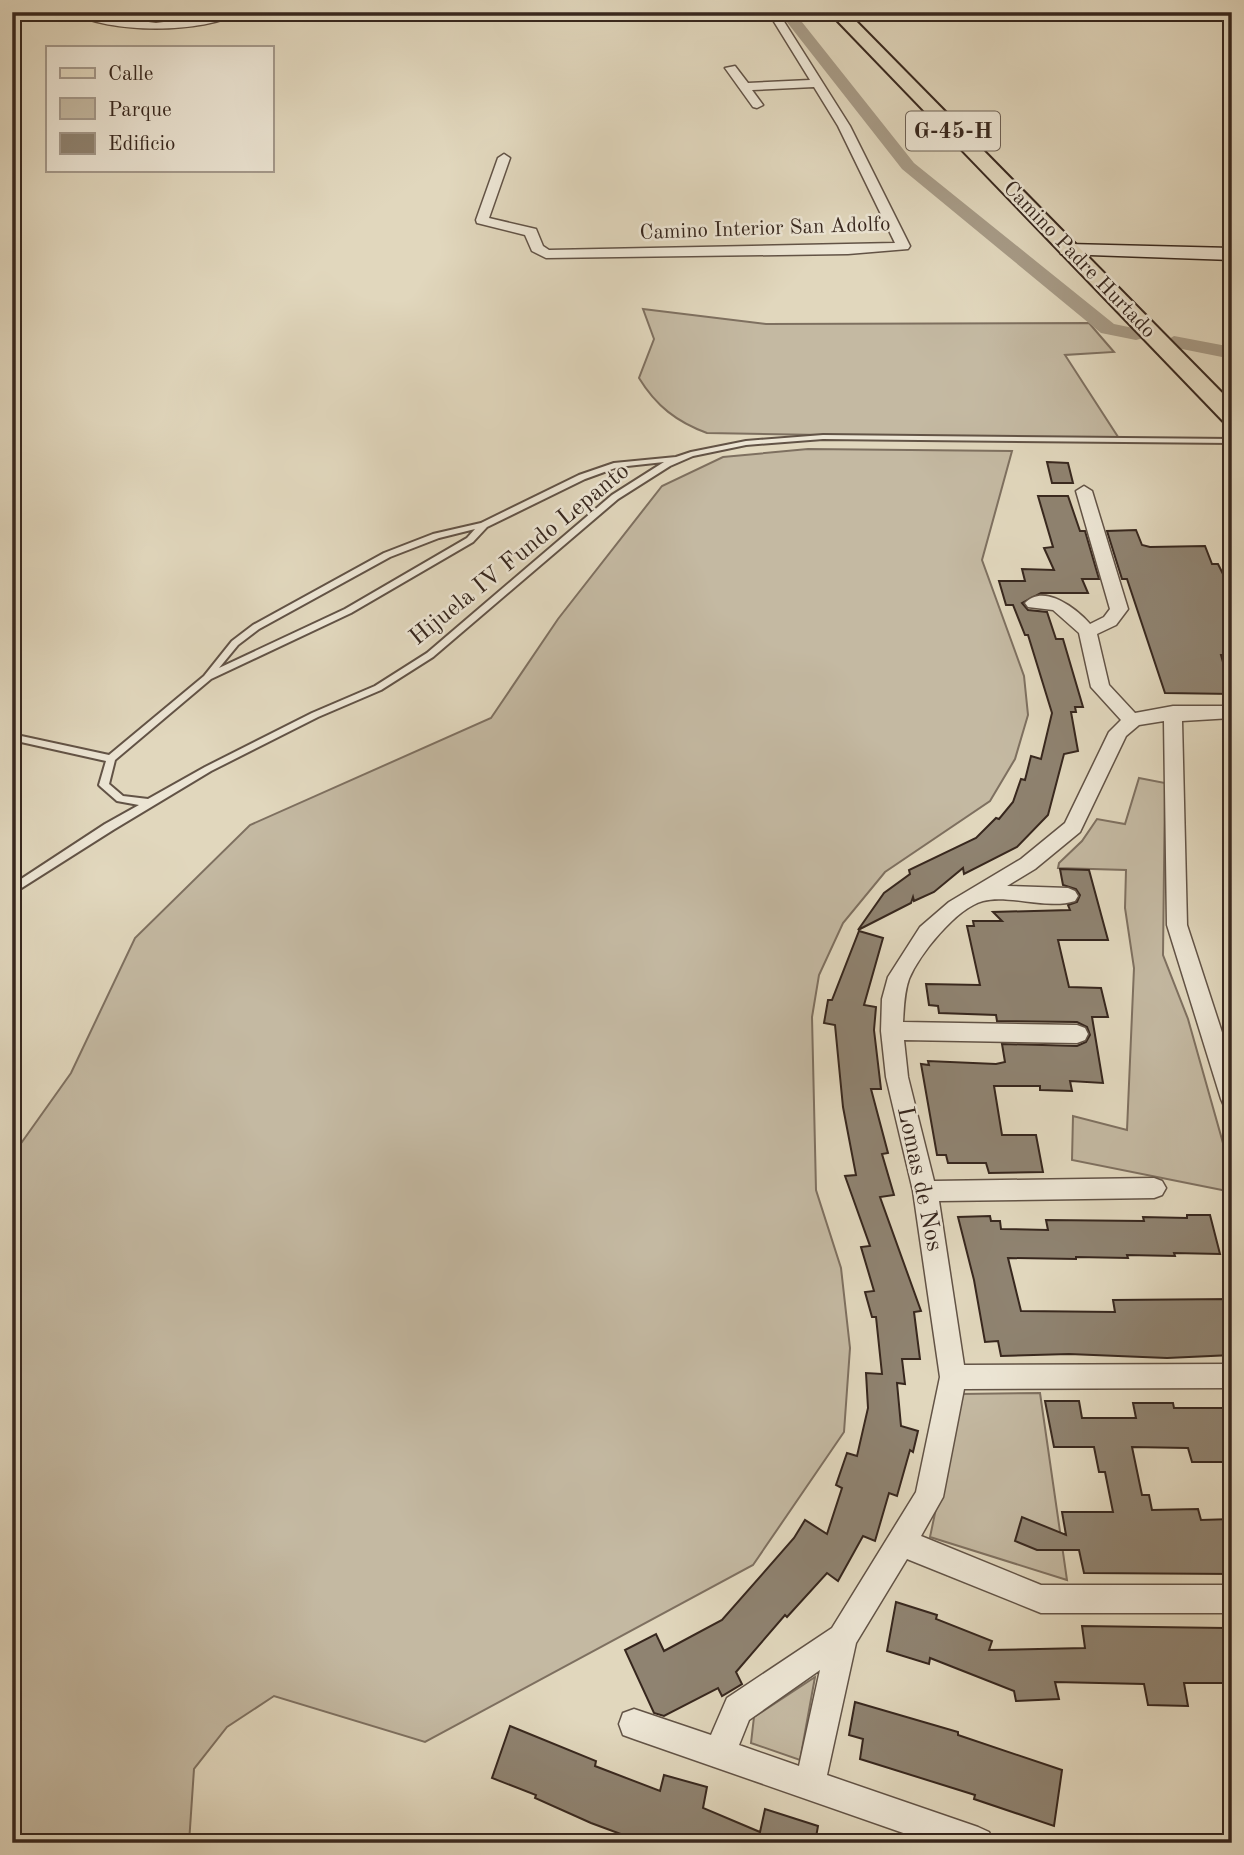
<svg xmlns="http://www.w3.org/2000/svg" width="1244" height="1855" font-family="'Old Standard TT',serif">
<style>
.green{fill:#c4b9a2;stroke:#7e7060;stroke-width:2}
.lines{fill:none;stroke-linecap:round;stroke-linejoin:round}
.canal{fill:#a79b87;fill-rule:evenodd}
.building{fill:#8f8371;stroke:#37271e;stroke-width:2}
.lane-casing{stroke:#625346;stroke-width:4}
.street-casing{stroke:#625346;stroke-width:3}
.secondary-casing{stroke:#37271e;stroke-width:3}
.primary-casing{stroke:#37271e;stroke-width:4}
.lane{fill:#ece5d4;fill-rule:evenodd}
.street{fill:#ece5d4;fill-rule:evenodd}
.secondary{fill:#ece5d4;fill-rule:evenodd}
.primary{fill:#e1d7bd;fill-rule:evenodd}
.labels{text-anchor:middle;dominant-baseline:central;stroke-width:5;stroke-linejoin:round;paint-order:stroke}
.far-street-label{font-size:21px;fill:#37271e;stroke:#ece5d4}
.shield{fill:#ece5d4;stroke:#6d6055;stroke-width:2}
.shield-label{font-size:23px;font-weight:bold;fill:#37271e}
.street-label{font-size:24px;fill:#37271e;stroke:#ece5d4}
</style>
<rect width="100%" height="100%" fill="#e1d7bd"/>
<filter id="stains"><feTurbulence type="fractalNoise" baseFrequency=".00286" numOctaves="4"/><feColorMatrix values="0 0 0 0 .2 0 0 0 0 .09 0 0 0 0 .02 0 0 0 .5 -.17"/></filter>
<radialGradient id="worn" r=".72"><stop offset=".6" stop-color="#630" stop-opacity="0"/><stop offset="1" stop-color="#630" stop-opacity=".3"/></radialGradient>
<g class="green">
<path d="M 643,309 L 766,324 L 1089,323 L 1114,352 L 1065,355 L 1120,440 L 707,433 C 677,422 656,406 639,378 L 654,339 Z"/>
<polygon points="808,449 1012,451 982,560 1024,676 1028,715 1015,759 990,801 885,872 843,923 819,975 812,1017 816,1190 841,1268 850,1348 844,1432 753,1565 425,1742 274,1696 227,1727 194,1769 189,1843 12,1843 12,1156 71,1073 135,938 250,825 491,718 558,619 662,486 723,457"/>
<polygon points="1139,778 1165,783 1163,955 1188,1019 1232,1175 1232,1192 1072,1160 1073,1116 1127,1130 1134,968 1125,908 1126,870 1058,868 1059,863 1082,841 1097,819 1125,824"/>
<polygon points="1040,1393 1067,1580 930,1537 960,1394"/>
<polygon points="815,1677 800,1760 751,1743 754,1717"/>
</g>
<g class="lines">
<g class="canal">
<polygon points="779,12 794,12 914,163 1114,324 1143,330 1145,334 1143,338 1136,340 1101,333 902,169"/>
<polygon points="1174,336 1232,347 1232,359 1167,346 1164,342"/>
</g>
</g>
<g class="building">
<polygon points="1047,462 1068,463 1073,483 1052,483"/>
<polygon points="1038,496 1068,496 1080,531 1085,531 1099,579 1082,579 1088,593 1041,593 1022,603 1028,610 1047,612 1056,639 1063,639 1083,707 1075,707 1076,712 1071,712 1078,751 1064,754 1048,815 1017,847 964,874 963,868 934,892 914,901 913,897 911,903 858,930 884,893 910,874 909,870 976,838 996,818 999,819 1013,802 1021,779 1025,780 1031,756 1041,759 1052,713 1028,635 1025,635 1013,605 1006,605 999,581 1025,581 1022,569 1054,570 1044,548 1053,547"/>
<polygon points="1136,530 1142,545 1150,547 1205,546 1212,564 1218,564 1232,592 1232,655 1221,655 1232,694 1165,693 1127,579 1122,579 1107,531"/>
<polygon points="1060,869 1089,870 1108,940 1058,940 1069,987 1101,988 1108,1017 1092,1017 1103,1083 1070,1081 1072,1091 1040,1090 1040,1086 994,1086 1002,1135 1036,1135 1043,1172 989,1173 986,1163 948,1163 946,1155 937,1155 921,1064 929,1065 928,1061 996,1064 1005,1062 1002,1044 1077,1046 1086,1042 1090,1035 1087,1027 1077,1022 997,1021 996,1015 939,1013 938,1006 929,1005 926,984 980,985 967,926 974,926 973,921 1002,921 993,912 1070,910 1068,905 1077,902 1080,895 1076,889 1063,885"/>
<polygon points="859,931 883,938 864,1005 876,1007 874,1030 881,1089 871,1089 888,1153 882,1154 894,1195 880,1197 921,1311 914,1312 920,1359 902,1359 905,1384 897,1383 901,1426 918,1431 913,1452 910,1450 897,1496 889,1493 875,1541 863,1536 838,1581 827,1573 787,1617 785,1615 736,1672 742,1684 722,1696 718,1688 664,1716 654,1713 625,1650 656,1634 664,1651 722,1620 794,1538 805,1520 827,1534 842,1488 836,1485 847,1453 857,1456 868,1408 866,1373 882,1374 876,1317 872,1317 865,1292 874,1291 861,1247 870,1246 845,1176 856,1175 843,1107 835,1025 824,1023 828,1000 832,1000"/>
<polygon points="1187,1215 1210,1215 1220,1254 1174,1253 1175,1256 1127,1255 1128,1258 1076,1257 1076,1259 1008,1258 1021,1311 1115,1312 1113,1300 1232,1299 1232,1355 1167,1358 1069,1354 1001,1356 998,1341 985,1342 974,1280 958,1217 990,1216 991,1221 1000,1221 1001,1229 1048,1230 1046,1220 1144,1221 1143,1217 1187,1218"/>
<polygon points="1045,1401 1079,1401 1082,1418 1136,1418 1133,1403 1173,1403 1174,1408 1232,1408 1232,1462 1192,1462 1188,1448 1132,1447 1142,1495 1149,1495 1152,1510 1198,1509 1201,1520 1232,1519 1232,1574 1084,1573 1079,1550 1037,1550 1015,1541 1022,1517 1066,1535 1062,1512 1113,1512 1105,1472 1099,1472 1094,1447 1054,1447"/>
<polygon points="896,1602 937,1615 936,1619 992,1641 989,1650 1085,1648 1082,1626 1225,1628 1232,1657 1232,1683 1184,1683 1188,1706 1148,1705 1144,1684 1055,1682 1059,1699 1016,1701 1014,1691 930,1658 929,1664 887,1651"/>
<polygon points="855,1702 958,1732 958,1735 1062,1770 1054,1826 974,1799 975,1795 860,1759 863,1739 849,1735"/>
<polygon points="510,1726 596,1761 595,1766 660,1791 664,1775 707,1787 703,1808 760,1832 765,1809 818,1826 815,1843 645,1843 591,1823 535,1798 536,1795 492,1778"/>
</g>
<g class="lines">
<g class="lane-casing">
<path id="lane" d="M 823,435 L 1232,439 L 1232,443 L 823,439 L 746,445 L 693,456 L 670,466 L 618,499 L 433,657 L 381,690 L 318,717 L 211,771 L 113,830 L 12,894 L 12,885 L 105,824 L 139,805 L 117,801 L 101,787 L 99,785 L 106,761 L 12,740 L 12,734 L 109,755 L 204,676 L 232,641 L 253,625 L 384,553 L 433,534 L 481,523 L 579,475 L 614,463 L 676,457 L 691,452 L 746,441 ZM 664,462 L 612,495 L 427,653 L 375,686 L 312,713 L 205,767 L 148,799 L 123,796 L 109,784 L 115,760 L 211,679 L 351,613 L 473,542 L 487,527 L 585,479 L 618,467 ZM 475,529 L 467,538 L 345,609 L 219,668 L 238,645 L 259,629 L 390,557 L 439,538 Z"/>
</g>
<g class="street-casing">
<g id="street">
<path d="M 72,12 L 156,23 L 240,12 C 206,34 106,34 72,12 Z"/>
<polygon points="768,12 778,12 850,126 910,246 908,249 848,254 546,258 532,251 525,235 477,223 476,220 498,158 504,154 510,158 489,218 536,229 543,246 549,250 895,243 838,126 814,87 752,90 763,105 757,108 753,107 725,68 735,66 748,83 810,80"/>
<path d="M 1084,486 L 1092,491 L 1128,609 L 1116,625 L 1097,634 L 1109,685 L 1135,713 L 1173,706 L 1232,706 L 1232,718 L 1182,721 L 1187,925 L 1232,1063 L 1232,1108 L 1224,1106 L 1221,1099 L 1167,925 L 1164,721 L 1139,725 L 1126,736 L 1080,832 L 1035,869 L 1007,886 L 1068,888 L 1075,891 L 1078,896 L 1075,901 C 1048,910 1008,894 983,901 C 956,908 919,955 909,979 C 904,993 904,1008 903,1022 L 1077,1025 L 1085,1028 L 1088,1034 L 1085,1040 L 1077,1043 L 904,1040 L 908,1077 L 934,1181 L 1154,1178 L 1162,1181 L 1166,1188 L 1162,1195 L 1154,1198 L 939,1201 L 964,1365 L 1232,1364 L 1232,1388 L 964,1389 L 943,1497 L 921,1536 L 1041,1585 L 1232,1585 L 1232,1613 L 1041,1613 L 907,1559 L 856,1643 L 827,1775 L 978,1827 L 989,1832 L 994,1843 L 932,1843 L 634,1739 L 623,1735 L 619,1724 L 623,1713 L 634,1709 L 711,1735 L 727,1698 L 832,1628 L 916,1492 L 940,1377 L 913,1191 L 886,1077 L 881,1031 L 882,999 L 888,977 L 920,927 L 949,902 L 1021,859 L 1065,823 L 1109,732 L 1121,720 L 1091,687 L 1079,633 L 1053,610 L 1028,607 L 1025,603 C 1044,583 1077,609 1090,624 L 1104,617 L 1110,609 L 1076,491 ZM 820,1670 L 799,1766 L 739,1745 L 749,1720 Z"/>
</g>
</g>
<g class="secondary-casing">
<polygon id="secondary" points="1068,244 1232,248 1232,260 1061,254 1059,250"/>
</g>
<g class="primary-casing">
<polygon id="primary" points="829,12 847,12 1232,403 1232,424 1224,422"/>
</g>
<use href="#lane" class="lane"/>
<use href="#street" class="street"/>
<use href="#secondary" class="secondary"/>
<use href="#primary" class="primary"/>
</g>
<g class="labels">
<g class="far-street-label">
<text transform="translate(765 229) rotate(-2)">Camino Interior San Adolfo</text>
<text transform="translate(1079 260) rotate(46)">Camino Padre Hurtado</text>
</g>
<rect class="shield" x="906" y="111.5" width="94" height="39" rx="5"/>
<g class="shield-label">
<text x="953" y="131">G-45-H</text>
</g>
<g class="street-label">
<text transform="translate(520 555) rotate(-39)">Hijuela IV Fundo Lepanto</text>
<text transform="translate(919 1179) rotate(78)">Lomas de Nos</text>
</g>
</g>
<rect width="1244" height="1855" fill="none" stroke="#e1d7bd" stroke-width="42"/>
<rect x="14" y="14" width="1216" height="1827" fill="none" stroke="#37271e" stroke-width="3.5"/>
<rect x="21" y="21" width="1202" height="1813" fill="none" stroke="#37271e" stroke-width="2"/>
<rect x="46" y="46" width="228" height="126" fill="#ece5d4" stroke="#a4998b" stroke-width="2"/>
<rect x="60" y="68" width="35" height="10" fill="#e1d7bd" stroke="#a4998b" stroke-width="2"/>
<text x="108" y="80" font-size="21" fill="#37271e">Calle</text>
<rect x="60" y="98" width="35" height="21" fill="#c4b9a2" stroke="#a4998b" stroke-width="2"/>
<text x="108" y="116" font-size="21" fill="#37271e">Parque</text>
<rect x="60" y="133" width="35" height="21" fill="#8f8371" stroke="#a4998b" stroke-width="2"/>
<text x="108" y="150" font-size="21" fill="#37271e">Edificio</text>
<rect width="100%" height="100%" filter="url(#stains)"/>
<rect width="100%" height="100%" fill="url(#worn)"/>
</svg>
